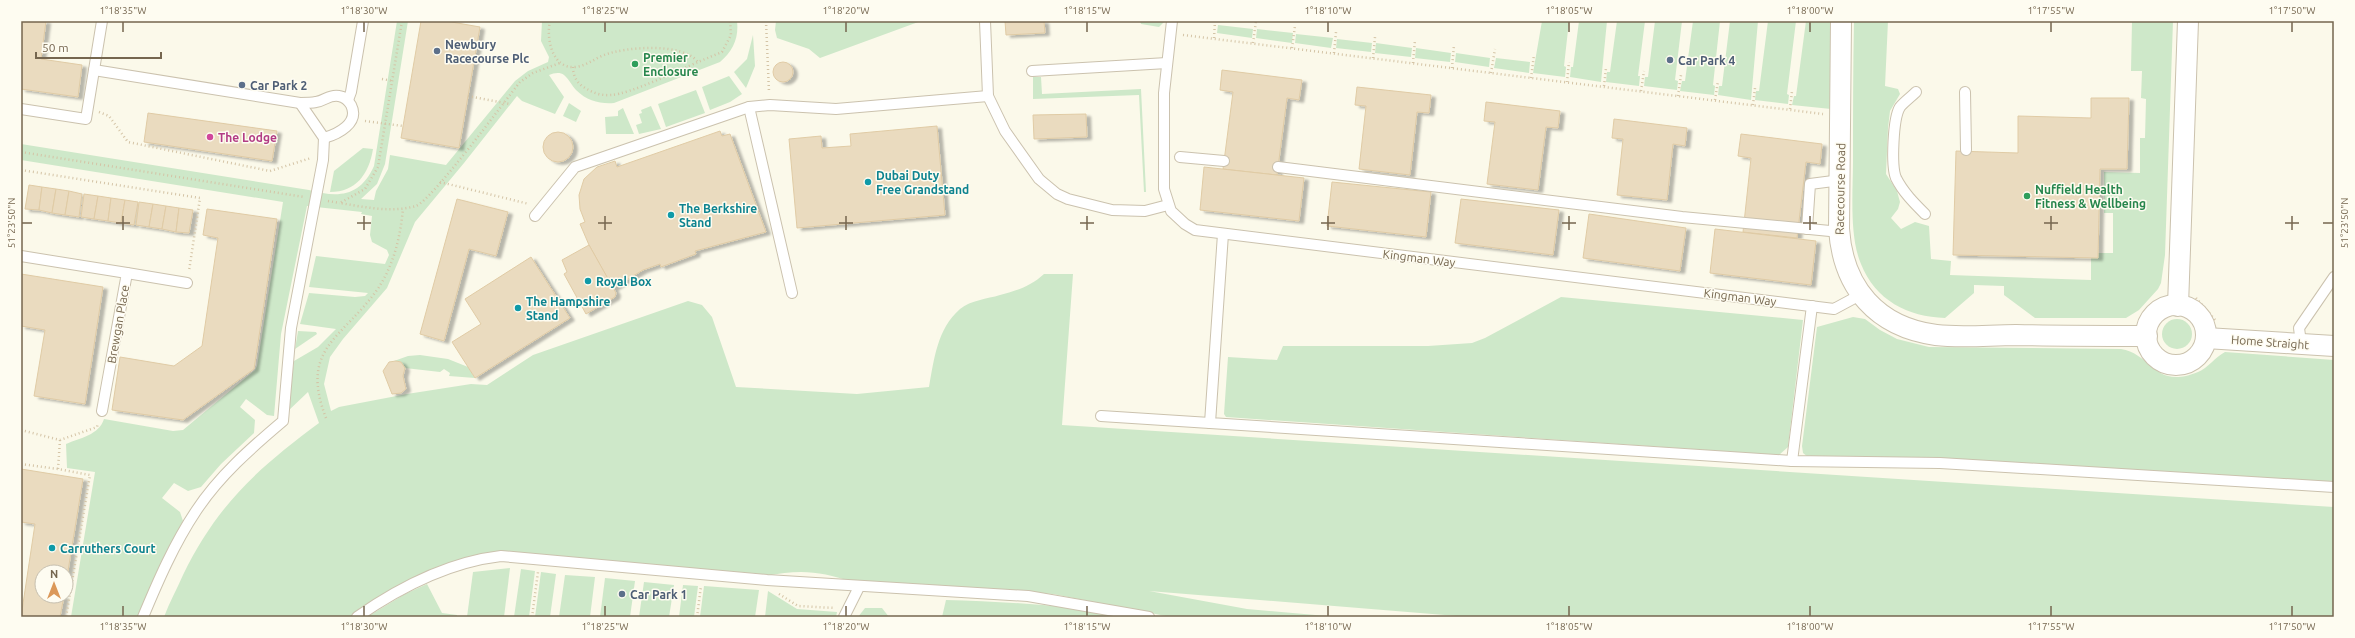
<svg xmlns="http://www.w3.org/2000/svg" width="2355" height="638" font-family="Ubuntu,sans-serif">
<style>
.green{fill:#cee8c9}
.building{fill:#eadbbf;stroke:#e0cba5;filter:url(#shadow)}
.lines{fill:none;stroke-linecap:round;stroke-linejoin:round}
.service-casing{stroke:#cbc2ae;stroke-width:12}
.minor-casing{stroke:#cbc2ae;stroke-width:22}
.path{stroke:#d4c4a6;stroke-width:2.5;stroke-dasharray:1 3;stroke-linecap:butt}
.service{stroke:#fff;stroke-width:10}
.minor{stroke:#fff;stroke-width:20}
.ticks{fill:none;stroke:#75664f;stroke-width:1.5}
.service-dot{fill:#5c6f8a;stroke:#fefcf1;stroke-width:1.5}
.leisure-dot{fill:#2e9e5b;stroke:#fefcf1;stroke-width:1.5}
.hotel-dot{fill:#d1479c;stroke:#fefcf1;stroke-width:1.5}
.culture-dot{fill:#0f9aa8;stroke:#fefcf1;stroke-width:1.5}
.labels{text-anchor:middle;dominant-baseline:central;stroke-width:3;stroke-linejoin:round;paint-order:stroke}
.service-label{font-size:12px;font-weight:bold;fill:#4e5e75;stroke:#fefcf1;text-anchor:start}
.leisure-label{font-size:12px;font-weight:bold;fill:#27864d;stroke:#fefcf1;text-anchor:start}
.hotel-label{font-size:12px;font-weight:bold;fill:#b23c85;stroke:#fefcf1;text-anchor:start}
.culture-label{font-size:12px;font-weight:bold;fill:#0d838f;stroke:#fefcf1;text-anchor:start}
.street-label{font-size:12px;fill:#75664f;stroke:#fefcf1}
.neatline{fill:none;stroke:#75664f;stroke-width:1.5}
.ticks-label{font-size:10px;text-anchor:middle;fill:#75664f}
</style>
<defs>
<filter id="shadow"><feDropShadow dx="4.5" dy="2.5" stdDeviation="1" flood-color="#0004"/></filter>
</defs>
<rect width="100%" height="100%" fill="#fbf9ea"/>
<g class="green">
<path d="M 397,21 L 408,21 L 385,164 L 377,184 L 361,199 L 374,200 L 376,191 L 388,169 L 390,155 L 446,165 L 515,81 L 528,71 L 548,62 L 549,57 L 541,41 L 542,21 L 737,21 C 739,38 733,51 720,62 L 614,103 C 600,104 587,101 576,90 C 572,86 569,79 564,75 C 560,72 554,73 549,75 L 564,97 L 555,114 L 522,101 L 517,96 L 464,163 L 415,222 L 387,288 L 343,339 L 330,357 L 324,384 L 331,411 L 339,407 L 407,394 L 471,384 L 487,385 L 533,355 L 688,301 L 702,305 L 712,317 L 736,387 L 857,394 L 929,387 C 934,360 937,329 960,309 C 971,300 987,299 1000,295 C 1016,291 1031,286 1044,274 L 1073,274 L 1062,425 L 2334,507 L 2334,617 L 1469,617 L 1149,591 L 1247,609 L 1338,617 L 1171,617 L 1053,594 L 853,582 C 820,571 800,569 766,576 L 498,551 C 443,560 394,584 350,617 L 164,617 C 169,603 177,589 183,575 C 217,505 257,469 319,423 L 308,392 L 287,412 L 294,361 L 318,347 L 336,329 L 300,324 L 309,293 L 355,297 L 365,296 L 368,293 L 309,287 L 316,256 L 385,264 L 389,255 L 387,250 L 372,242 L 370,235 L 372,216 L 361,214 L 362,212 L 307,206 L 281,334 L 274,416 L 267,415 L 246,399 L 240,407 L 255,420 L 254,433 L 221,464 L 201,487 L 188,491 L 174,483 L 162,498 L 180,512 L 183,521 L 159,568 L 138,617 L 71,617 L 95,472 L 67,468 L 66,444 C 80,438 99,435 104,419 L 173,431 L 183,430 L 255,370 L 257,366 L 283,202 L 21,160 L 21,144 L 309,190 C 338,198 360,197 374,166 Z"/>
<polygon points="776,21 921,21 820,58 809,49 777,38 775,30"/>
<polygon points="1140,21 1165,21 1159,27 1141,24"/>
<polygon points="1542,21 1569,21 1564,66 1566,67 1565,77 1533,73"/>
<polygon points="1579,21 1607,21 1601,82 1570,77 1571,67 1573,67"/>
<polygon points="1617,21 1645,21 1638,76 1640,76 1639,86 1606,82 1607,72 1610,72"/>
<polygon points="1655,21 1682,21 1675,80 1678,81 1677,90 1644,86 1645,77 1648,77"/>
<polygon points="1693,21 1720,21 1713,85 1715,86 1714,95 1680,91 1682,81 1685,81"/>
<polygon points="1730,21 1758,21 1751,100 1718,95 1719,86 1722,86"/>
<polygon points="1768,21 1796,21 1787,94 1789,95 1788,104 1755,100 1756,91 1759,91"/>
<polygon points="1806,21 1835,21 1831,109 1792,105 1794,96 1796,96"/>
<path d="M 1854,21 L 1888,21 L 1885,86 L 1898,89 L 1900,94 L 1890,111 L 1888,128 L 1886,174 L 1897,191 L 1900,202 L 1898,209 L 1891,218 L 1901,229 L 1915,222 L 1929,226 L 1931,259 L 1951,261 L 1950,275 L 2091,280 L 2091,258 L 2098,258 L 2098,253 L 2113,253 L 2113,213 L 2104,213 L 2104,172 L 2140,173 L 2140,138 L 2145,138 L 2146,99 L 2141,98 L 2142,71 L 2131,71 L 2132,21 L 2173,21 L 2165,255 L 2161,283 L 2158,289 L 2139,310 L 2126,318 L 2035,318 L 2004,295 L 2004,286 L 1974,285 L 1974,293 L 1945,318 C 1908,317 1875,300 1861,264 C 1849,236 1853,191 1853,161 C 1853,114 1853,68 1854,21 Z"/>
<polygon points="1218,25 1253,29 1252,38 1217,33"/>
<polygon points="1257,29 1293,33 1292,43 1256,38"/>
<polygon points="1296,34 1333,38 1331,48 1295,43"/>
<polygon points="753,35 755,66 746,88 734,72 747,59"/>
<polygon points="1337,39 1372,43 1371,52 1336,48"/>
<polygon points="1376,43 1412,48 1411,57 1375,53"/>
<polygon points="1416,48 1451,53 1450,62 1415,58"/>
<polygon points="1456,53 1490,58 1489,67 1455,62"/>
<polygon points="1496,58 1530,62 1529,73 1494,68"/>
<polygon points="729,76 742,94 730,102 710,110 702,87"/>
<polygon points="1033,77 1041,77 1042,94 1141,89 1146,192 1144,192 1139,95 1033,99"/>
<polygon points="696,90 705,113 666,127 658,104"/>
<polygon points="569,103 581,111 576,122 563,116"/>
<polygon points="651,106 661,129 639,134 636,125 642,123 639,114 642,113 641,110"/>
<polygon points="623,108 634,134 606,134 605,117 618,116 618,111"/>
<path d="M 363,148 L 373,149 C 369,174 356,192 330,192 L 334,171 Z"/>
<polygon points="1561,297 1803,320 1788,447 1779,455 1226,417 1224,414 1228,357 1277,360 1283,346 1428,346 1472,343 1485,338"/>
<path d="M 1853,317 L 1865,319 L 1880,330 L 1897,339 L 1929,347 L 2121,349 C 2154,355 2154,390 2198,372 C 2208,368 2215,357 2225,352 L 2334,360 L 2334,484 L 1808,457 L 1803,453 L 1802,446 L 1817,327 Z"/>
<circle cx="2177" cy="334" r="15"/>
<polygon points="298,331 316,332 317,334 295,349"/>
<polygon points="420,355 448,359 468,367 475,378 449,376 450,373 444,369 440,372 405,368 401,362 394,361 408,356"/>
<polygon points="510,568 504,617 467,617 473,572"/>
<polygon points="521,569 535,571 529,617 514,617"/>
<polygon points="541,572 556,574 550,617 535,617"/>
<polygon points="565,575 595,577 590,617 559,617"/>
<polygon points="605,578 635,581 630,617 600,617"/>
<polygon points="644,582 674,585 669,617 639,617"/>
<polygon points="427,584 442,613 457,615 457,617 367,617 405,594"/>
<polygon points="683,585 698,586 694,617 679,617"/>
<polygon points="704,586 759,590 755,617 700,617"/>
<polygon points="768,591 797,609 837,612 836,617 765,617"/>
<path d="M 946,600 C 1005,602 1064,604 1123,617 L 942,617 Z"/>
<polygon points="865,608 882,608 889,617 858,617"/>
</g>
<g class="building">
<polygon points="21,21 46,21 41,59 82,65 78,97 21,89"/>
<polygon points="421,21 446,21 480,27 459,148 401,138"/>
<polygon points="1005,21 1044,21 1045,33 1006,35"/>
<circle cx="783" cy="72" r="10"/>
<polygon points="1222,70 1302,80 1299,100 1287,98 1277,175 1223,169 1233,92 1220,90"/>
<polygon points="1357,87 1431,95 1429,113 1417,112 1410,175 1359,169 1366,106 1355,105"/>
<polygon points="2091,98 2129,98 2127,169 2100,169 2098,258 1953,255 1956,151 2018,153 2018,116 2091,118"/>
<polygon points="1486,102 1560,111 1558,128 1546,127 1538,190 1487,184 1495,122 1484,121"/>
<polygon points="148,113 277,131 272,161 144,142"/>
<polygon points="1086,114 1087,137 1034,139 1033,115"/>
<polygon points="1614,119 1687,128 1685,146 1673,144 1667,200 1617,195 1623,139 1612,138"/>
<polygon points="937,126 945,215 797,228 789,139 821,136 822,148 851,146 850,134"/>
<polygon points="720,131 722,136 730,134 766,232 695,251 696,254 661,267 660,264 643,270 613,288 589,245 580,224 585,222 580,209 579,195 584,179 597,167 615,161 617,167"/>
<circle cx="558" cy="147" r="15"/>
<polygon points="1741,134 1822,144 1820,164 1806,162 1797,238 1743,232 1751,158 1738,156"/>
<polygon points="1204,167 1304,178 1299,221 1200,210"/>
<polygon points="1332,182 1431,192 1426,237 1327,226"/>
<polygon points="29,185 42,187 39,210 25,209"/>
<polygon points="42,187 56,189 52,213 39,210"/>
<polygon points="56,189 69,191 65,215 52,213"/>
<polygon points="69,191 82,194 79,217 65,215"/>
<polygon points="84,194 98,196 94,219 81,217"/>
<polygon points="98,196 111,198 108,221 94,219"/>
<polygon points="111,198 125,200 121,223 108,221"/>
<polygon points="457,199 508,212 496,256 469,249 444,341 420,334"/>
<polygon points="1461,199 1559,210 1553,255 1455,243"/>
<polygon points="125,200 138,202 134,225 121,223"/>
<polygon points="139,202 153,204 149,227 136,225"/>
<polygon points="153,204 166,206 162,229 149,227"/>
<polygon points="166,206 179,208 176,232 162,229"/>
<polygon points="179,208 193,210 189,233 176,232"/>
<polygon points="207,209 277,219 254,369 183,420 112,410 120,357 174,366 202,346 218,238 203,235"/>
<polygon points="1589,214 1686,228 1680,271 1583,258"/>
<polygon points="1715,229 1816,241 1811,285 1710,273"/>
<polygon points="589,245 616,293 615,297 586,314 564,274 567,272 562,260"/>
<polygon points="531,257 570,318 475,378 452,342 481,324 465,299"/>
<polygon points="21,274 103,287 85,404 34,396 45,330 21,326"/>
<polygon points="396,361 401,362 405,368 403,376 406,389 401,393 392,394 383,371 389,362"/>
<polygon points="21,469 83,479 66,583 66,572 42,572 42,596 64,596 60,617 21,617 35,524 21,522"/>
</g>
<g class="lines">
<g class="service-casing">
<g id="service">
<polyline points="985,21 988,96 1005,131 1039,179 1057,194 1068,199 1112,210 1145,211 1168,205"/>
<polyline points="1172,21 1164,93 1164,189 1171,211 1185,224 1195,230 1834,309 1860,295"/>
<path d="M 94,70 L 300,103 C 305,103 311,103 316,102 C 325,101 329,94 339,96 C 345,97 348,100 351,105 C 360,123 338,134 324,138"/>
<polyline points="1032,71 1167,63"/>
<path d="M 1916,92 C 1911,97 1904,102 1900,107 C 1893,118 1891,166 1896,178 C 1903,192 1914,203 1925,214"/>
<polyline points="1965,92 1966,150"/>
<polyline points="348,100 351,92 363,21"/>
<polyline points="749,107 792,293"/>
<polyline points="21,109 86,119 102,21"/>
<polyline points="1180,157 1224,161"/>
<polyline points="1278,167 1682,217 1830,231 1839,229"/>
<polyline points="535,216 575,167 749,107 770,105 836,109 988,96"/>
<polyline points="1807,229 1810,184 1841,180"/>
<polyline points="1223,234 1210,423 1792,461 1940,463 2334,487"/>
<polyline points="21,256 127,273 102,411"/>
<polyline points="127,273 187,283"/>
<polyline points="2301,343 2299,328 2334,277"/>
<polyline points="1101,416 1210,423"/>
<polyline points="1792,461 1812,306"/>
<path d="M 143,617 C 158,581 174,544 196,511 C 219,476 251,448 283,421 L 291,328 L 323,160 L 324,138 L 300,103"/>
<path d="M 357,617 C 400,587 449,562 501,556 L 767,580 L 1028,596 L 1149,617"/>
<polyline points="844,617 859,587"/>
</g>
</g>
<g class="minor-casing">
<g id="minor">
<path d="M 1841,21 L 1839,229 C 1843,288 1877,327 1936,335 C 1962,338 1990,335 2016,335 C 2059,336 2103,336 2147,336"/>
<circle cx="2176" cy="335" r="30"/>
<polyline points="2178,306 2188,21"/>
<polyline points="2206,338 2334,346"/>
</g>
</g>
<g class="path">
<path d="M 402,21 L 378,167 L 365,189 L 340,203 C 364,207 391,213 416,206 C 432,200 504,102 520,82 L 533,73 L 560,63"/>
<path d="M 550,21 C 546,38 552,69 575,67 C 586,66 594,59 604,55 C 625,47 682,42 698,62 L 722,52 L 731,35 L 730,21"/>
<polyline points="766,21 769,92"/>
<polyline points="1183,35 1823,114"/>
<polyline points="1214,38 1215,21"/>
<polyline points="1253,43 1256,21"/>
<polyline points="1292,48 1295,26"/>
<polyline points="1334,53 1336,32"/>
<polyline points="1373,58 1375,37"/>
<polyline points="1413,63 1415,40"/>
<path d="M 573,67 C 573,75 576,81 582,86 C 591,92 600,96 611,95 C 630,94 677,71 698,62"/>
<polyline points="1452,68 1454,45"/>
<polyline points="1491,73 1495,49"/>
<polyline points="1531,78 1534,55"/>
<polyline points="382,79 393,81"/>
<polyline points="1567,82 1569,62"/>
<polyline points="1604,86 1606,68"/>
<polyline points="1641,91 1644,71"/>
<polyline points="468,96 510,104"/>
<polyline points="1678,96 1681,75"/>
<polyline points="1715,100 1718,81"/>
<polyline points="1753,105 1755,88"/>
<polyline points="1790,109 1792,91"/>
<polyline points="99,112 109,116 128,142 270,171 311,158"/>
<polyline points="365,121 403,126"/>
<polyline points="21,152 304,197"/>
<polyline points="21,170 200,198 189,271"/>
<polyline points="440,182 529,204"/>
<polyline points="328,201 340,203"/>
<polyline points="2196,298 2216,321"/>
<path d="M 326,418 C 299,348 342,339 377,290 C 394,265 400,238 403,209"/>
<polyline points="21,430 60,440 97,427 98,423"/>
<polyline points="60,440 58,469 90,475 66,617"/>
<polyline points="21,464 58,469"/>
<polyline points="779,594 798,606 835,608"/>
<polyline points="532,617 538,572"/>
<polyline points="697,617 701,586"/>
</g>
<use href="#service" class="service"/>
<use href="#minor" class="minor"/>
</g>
<path class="ticks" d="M 123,22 L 123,32M 364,22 L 364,32M 605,22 L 605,32M 846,22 L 846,32M 1087,22 L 1087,32M 1328,22 L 1328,32M 1569,22 L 1569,32M 1810,22 L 1810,32M 2051,22 L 2051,32M 2292,22 L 2292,32M 123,216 L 123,230M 364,216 L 364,230M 605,216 L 605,230M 846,216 L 846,230M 1087,216 L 1087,230M 1328,216 L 1328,230M 1569,216 L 1569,230M 1810,216 L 1810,230M 2051,216 L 2051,230M 2292,216 L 2292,230M 22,223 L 32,223M 116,223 L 130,223M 357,223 L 371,223M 598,223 L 612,223M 839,223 L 853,223M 1080,223 L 1094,223M 1321,223 L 1335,223M 1562,223 L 1576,223M 1803,223 L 1817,223M 2044,223 L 2058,223M 2285,223 L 2299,223M 2323,223 L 2333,223M 123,606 L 123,616M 364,606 L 364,616M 605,606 L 605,616M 846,606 L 846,616M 1087,606 L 1087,616M 1328,606 L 1328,616M 1569,606 L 1569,616M 1810,606 L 1810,616M 2051,606 L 2051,616M 2292,606 L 2292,616"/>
<g class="service-dot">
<circle cx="437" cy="51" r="4"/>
<circle cx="1670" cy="60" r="4"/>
<circle cx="242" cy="85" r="4"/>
<circle cx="622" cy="594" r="4"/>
</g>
<g class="leisure-dot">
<circle cx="635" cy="64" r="4"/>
<circle cx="2027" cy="196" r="4"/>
</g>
<circle class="hotel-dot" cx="210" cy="137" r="4"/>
<g class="culture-dot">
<circle cx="868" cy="182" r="4"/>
<circle cx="671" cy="215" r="4"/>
<circle cx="588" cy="281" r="4"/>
<circle cx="518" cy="308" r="4"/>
<circle cx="52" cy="548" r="4"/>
</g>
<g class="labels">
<g class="service-label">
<text x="445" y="44">Newbury<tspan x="445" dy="14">Racecourse Plc</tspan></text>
<text x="1678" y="60">Car Park 4</text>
<text x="250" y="85">Car Park 2</text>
<text x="630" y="594">Car Park 1</text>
</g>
<g class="leisure-label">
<text x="643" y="57">Premier<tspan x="643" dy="14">Enclosure</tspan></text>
<text x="2035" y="189">Nuffield Health<tspan x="2035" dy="14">Fitness &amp; Wellbeing</tspan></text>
</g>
<g class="hotel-label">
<text x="218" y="137">The Lodge</text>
</g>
<g class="culture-label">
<text x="876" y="175">Dubai Duty<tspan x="876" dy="14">Free Grandstand</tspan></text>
<text x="679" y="208">The Berkshire<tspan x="679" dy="14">Stand</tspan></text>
<text x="596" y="281">Royal Box</text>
<text x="526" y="301">The Hampshire<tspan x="526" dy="14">Stand</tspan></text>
<text x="60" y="548">Carruthers Court</text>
</g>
<g class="street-label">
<text transform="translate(1840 189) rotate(-89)">Racecourse Road</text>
<text transform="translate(1419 258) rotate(7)">Kingman Way</text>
<text transform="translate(1740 297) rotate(7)">Kingman Way</text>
<text transform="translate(118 324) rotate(-80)">Brewgan Place</text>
<text transform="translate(2270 342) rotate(4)">Home Straight</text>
</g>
</g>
<rect width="2355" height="638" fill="none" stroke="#fefcf1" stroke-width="44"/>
<g transform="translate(54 584)"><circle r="19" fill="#fefcf1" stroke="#c7c0b0"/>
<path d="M0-3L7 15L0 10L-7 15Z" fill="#db9859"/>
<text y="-6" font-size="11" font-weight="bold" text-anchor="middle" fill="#75664f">N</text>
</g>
<path d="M36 52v6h125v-6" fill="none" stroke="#75664f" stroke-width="2"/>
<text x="42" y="52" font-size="12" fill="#75664f" stroke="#fefcf1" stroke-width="3" paint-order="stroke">50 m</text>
<rect x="22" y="22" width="2311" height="594" class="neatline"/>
<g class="ticks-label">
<text x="123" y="14">1°18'35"W</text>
<text x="364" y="14">1°18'30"W</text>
<text x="605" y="14">1°18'25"W</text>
<text x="846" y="14">1°18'20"W</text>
<text x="1087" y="14">1°18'15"W</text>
<text x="1328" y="14">1°18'10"W</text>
<text x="1569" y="14">1°18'05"W</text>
<text x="1810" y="14">1°18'00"W</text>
<text x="2051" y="14">1°17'55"W</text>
<text x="2292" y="14">1°17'50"W</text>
<text transform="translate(11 223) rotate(-90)" y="4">51°23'50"N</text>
<text transform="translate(2344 223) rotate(-90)" y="4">51°23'50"N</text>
<text x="123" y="630">1°18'35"W</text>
<text x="364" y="630">1°18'30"W</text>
<text x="605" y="630">1°18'25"W</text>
<text x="846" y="630">1°18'20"W</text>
<text x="1087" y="630">1°18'15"W</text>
<text x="1328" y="630">1°18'10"W</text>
<text x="1569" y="630">1°18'05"W</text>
<text x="1810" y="630">1°18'00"W</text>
<text x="2051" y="630">1°17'55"W</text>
<text x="2292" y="630">1°17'50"W</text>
</g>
</svg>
